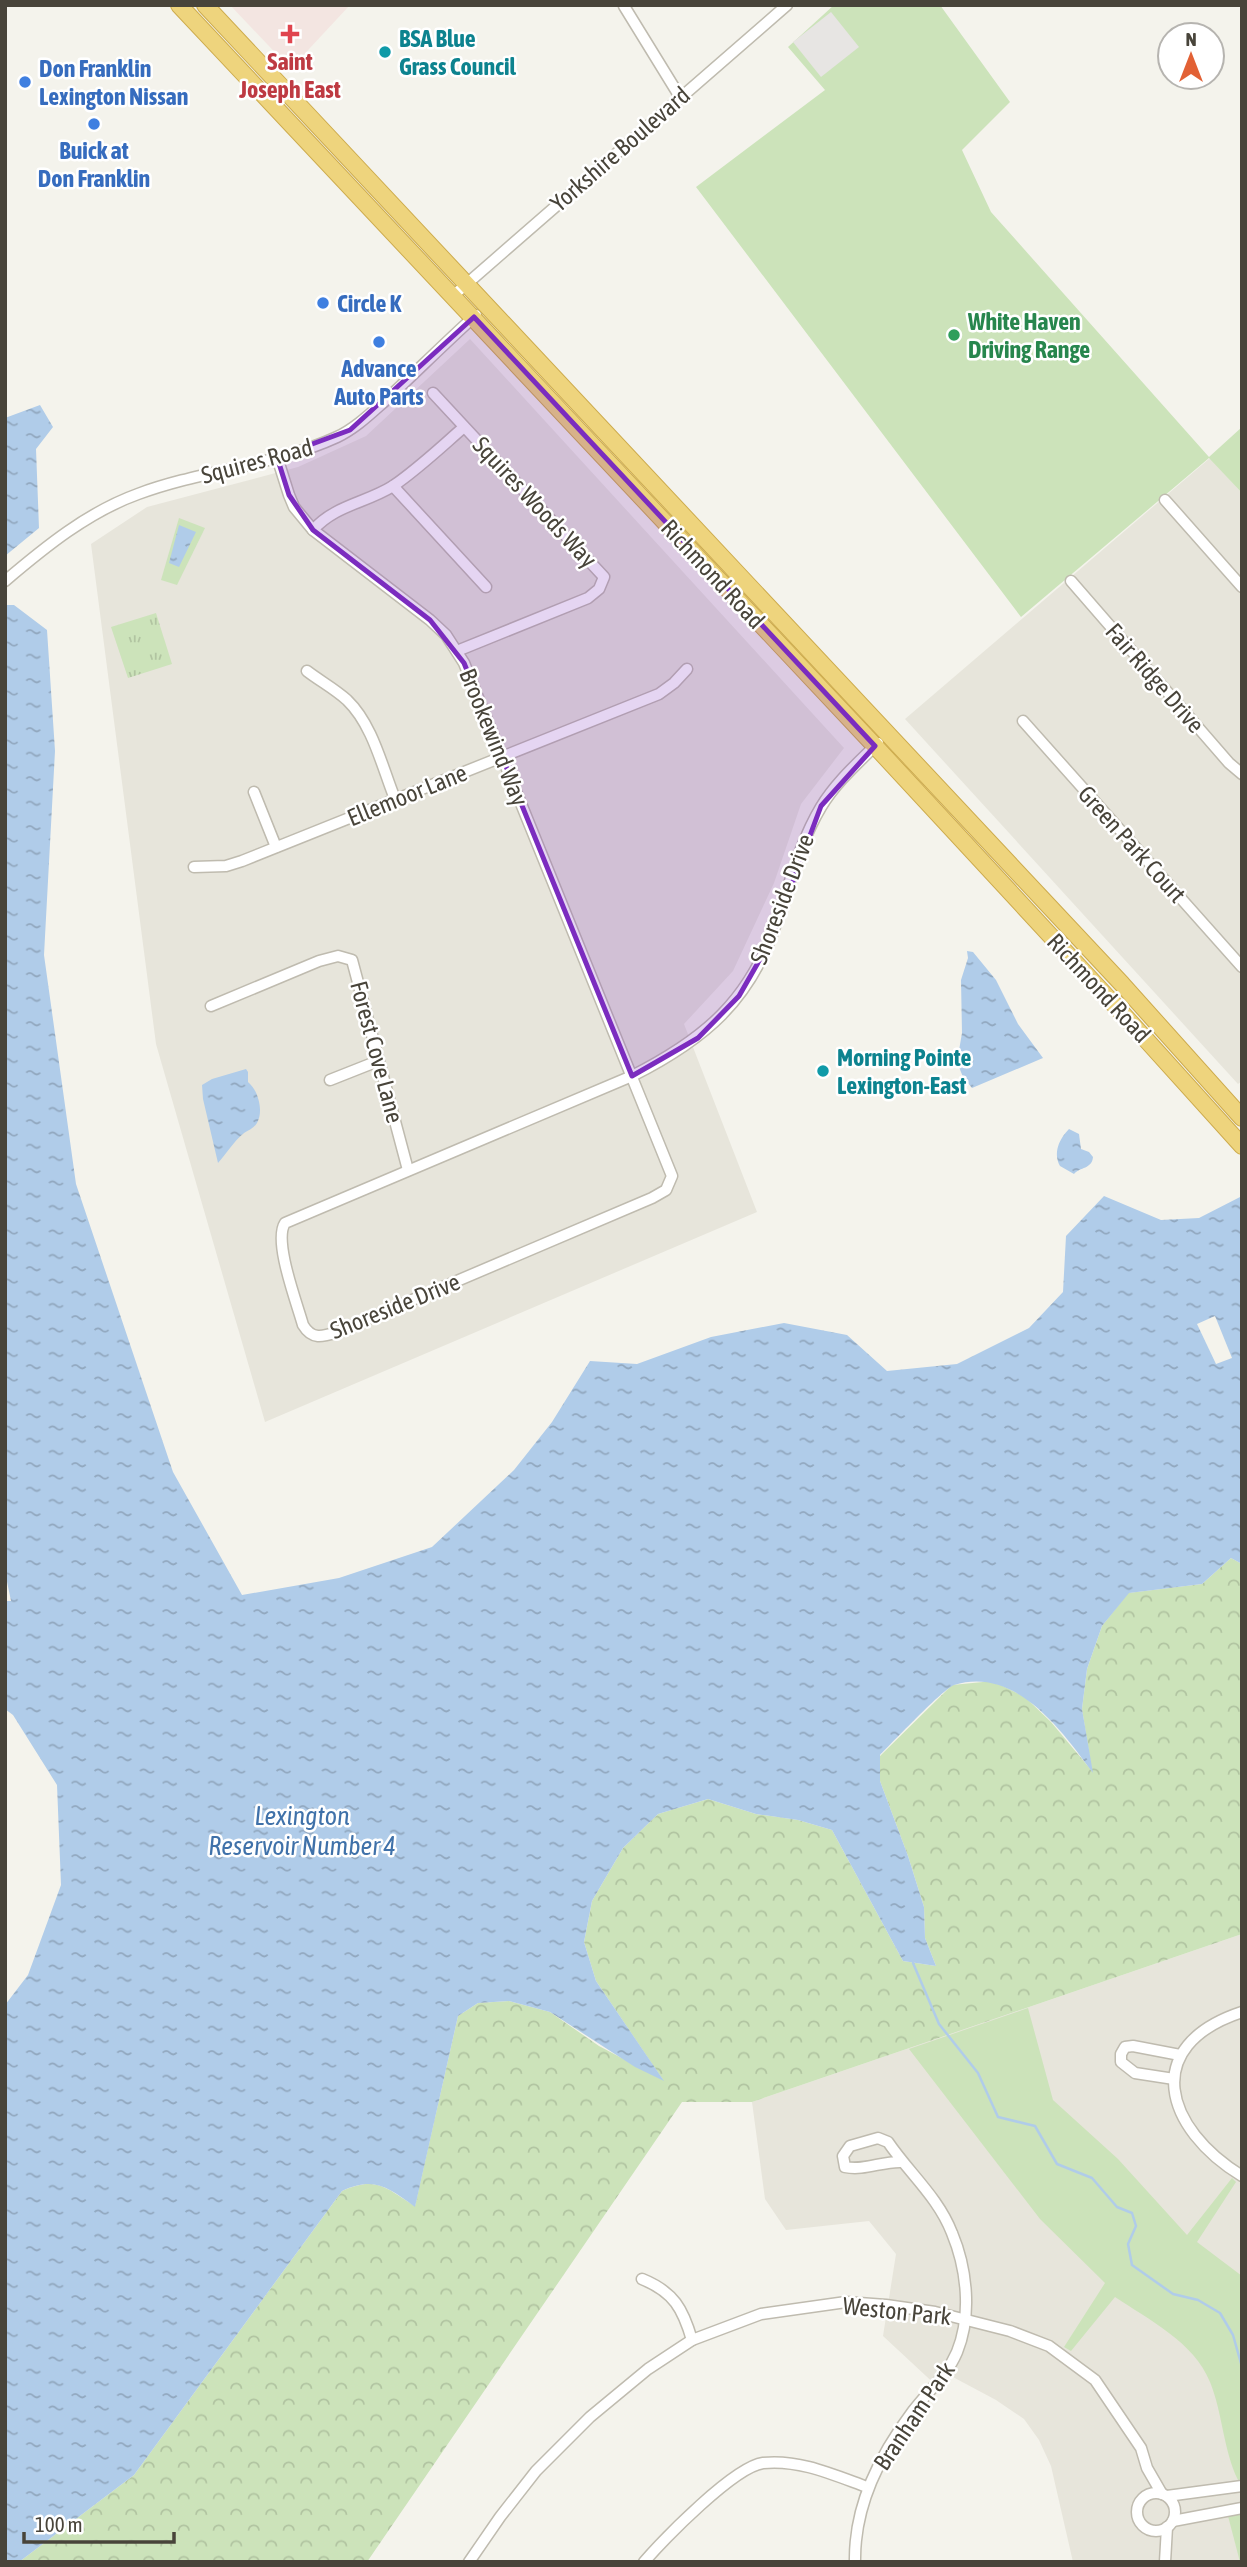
<svg xmlns="http://www.w3.org/2000/svg" width="1247" height="2567" font-family="'Asap Condensed',sans-serif">
<style>
.residential{fill:#e7e5db}
.medical{fill:#f3e5e1}
.grass{fill:#cce3ba}
.forest{fill:url(#forest-crowns)}
.park{fill:url(#park-tufts)}
.parking{fill:#e7e5e3}
.water{fill:url(#water-ripples)}
.pier{fill:#f4f3ec}
.lines{fill:none;stroke-linecap:round;stroke-linejoin:round}
.stream{stroke:#b0cce9;stroke-width:2.5}
.minor-casing{stroke:#bfbbaf;stroke-width:13}
.highway-casing{stroke:#cdab4d;stroke-width:18}
.minor{stroke:#fff;stroke-width:10}
.highway{stroke:#eed47d;stroke-width:16}
.marked{fill:#7b2cbf;fill-opacity:0.2;stroke:#7b2cbf;stroke-width:5;stroke-linejoin:round}
.health-dot{fill:#e0444e;stroke:#fff;stroke-width:2.5}
.culture-dot{fill:#0f9aa8;stroke:#fff;stroke-width:2.5}
.shop-dot{fill:#3f7fe0;stroke:#fff;stroke-width:2.5}
.leisure-dot{fill:#2e9e5b;stroke:#fff;stroke-width:2.5}
.labels{text-anchor:middle;dominant-baseline:central;stroke-width:5;stroke-linejoin:round;paint-order:stroke}
.culture-label{font-size:24px;font-weight:bold;fill:#0d838f;stroke:#fff;text-anchor:start}
.health-label{font-size:24px;font-weight:bold;fill:#be3a42;stroke:#fff}
.shop-label{font-size:24px;font-weight:bold;fill:#366cbe;stroke:#fff;text-anchor:start}
.street-label{font-size:24px;fill:#48443a;stroke:#fff}
.leisure-label{font-size:24px;font-weight:bold;fill:#27864d;stroke:#fff;text-anchor:start}
.water-label{font-size:26px;font-style:italic;fill:#3f71a9;stroke:#fff}
</style>
<defs>
<pattern id="forest-crowns" width="20" height="18" patternUnits="userSpaceOnUse" patternTransform="scale(1.75)"><rect width="20" height="18" fill="#cce3ba"/><path d="M2 6a3 3 0 1 1 6 0M12 15a3 3 0 1 1 6 0" fill="none" stroke="#b1c4a1"/></pattern>
<pattern id="park-tufts" width="24" height="20" patternUnits="userSpaceOnUse" patternTransform="scale(1.75)"><rect width="24" height="20" fill="#cce3ba"/><path d="M3 7l-1-3M5 7V3M7 7l1-3M15 17l-1-3M17 17v-4M19 17l1-3" fill="none" stroke="#b1c4a1"/></pattern>
<pattern id="water-ripples" width="26" height="14" patternUnits="userSpaceOnUse" patternTransform="scale(1.75)"><rect width="26" height="14" fill="#b0cce9"/><path d="M2 4q2-2 4 0t4 0M15 11q2-2 4 0t4 0" fill="none" stroke="#91a7be"/></pattern>
</defs>
<rect width="100%" height="100%" fill="#f4f3ec"/>
<g class="residential">
<polygon points="470,339 844,748 801,804 774,883 733,971 684,1024 757,1212 265,1422 156,1044 91,544 147,507 298,467 366,436"/>
<polygon points="1210,458 1242,493 1242,1081 1238,1084 905,719"/>
<polygon points="1242,1934 1242,2562 1073,2562 1051,2466 1039,2440 1024,2419 996,2400 951,2376 940,2389 883,2336 896,2254 869,2221 786,2230 765,2199 752,2102"/>
</g>
<polygon class="medical" points="230,5 350,5 296,63 285,63"/>
<g class="grass">
<polygon points="834,5 940,5 1010,102 962,150 991,212 1209,457 1242,427 1242,493 1209,458 1021,617 696,187 825,90 788,47"/>
<polygon points="179,518 205,528 177,585 161,580"/>
<path d="M 1028,2008 L 1053,2100 L 1118,2159 L 1187,2235 L 1232,2178 L 1236,2182 L 1197,2242 L 1242,2276 L 1242,2479 L 1238,2480 C 1223,2449 1223,2414 1210,2382 C 1194,2342 1149,2320 1115,2297 L 1071,2351 L 1064,2347 L 1105,2283 L 1040,2219 L 909,2049 Z"/>
<polygon points="1242,2513 1242,2562 1240,2562 1228,2516"/>
</g>
<path class="forest" d="M 1231,1558 L 1242,1564 L 1242,1934 L 752,2102 L 682,2102 L 367,2562 L 19,2562 L 134,2475 L 342,2191 C 377,2175 387,2189 415,2206 L 458,2016 L 478,2003 L 509,2001 L 550,2012 L 599,2046 L 663,2080 L 596,1981 L 584,1942 L 592,1901 L 623,1848 L 658,1814 L 708,1799 L 756,1814 L 798,1820 L 832,1830 L 903,1961 L 936,1966 L 925,1938 L 924,1907 L 908,1856 L 880,1781 L 880,1756 L 952,1685 L 993,1681 L 1025,1697 L 1051,1722 L 1092,1771 L 1082,1709 L 1087,1669 L 1102,1626 L 1128,1593 L 1202,1584 Z"/>
<polygon class="park" points="156,613 172,664 128,678 111,627"/>
<polygon class="parking" points="831,12 859,47 821,77 793,42"/>
<g class="water">
<polygon points="40,405 53,427 36,449 39,528 5,556 5,418"/>
<polygon points="179,525 196,532 179,567 169,563"/>
<path d="M 5,605 L 14,605 L 47,630 L 55,751 L 44,955 L 76,1184 L 173,1472 L 242,1595 L 339,1578 L 432,1547 L 514,1470 L 552,1422 L 590,1361 L 637,1364 L 711,1337 L 784,1323 L 847,1335 L 887,1371 L 957,1364 L 1029,1328 L 1063,1292 L 1066,1236 L 1104,1196 L 1161,1220 L 1199,1218 L 1242,1196 L 1242,1564 L 1231,1558 L 1202,1584 L 1129,1593 L 1102,1626 L 1087,1669 L 1082,1709 L 1093,1773 C 1061,1729 1015,1666 954,1685 C 944,1688 891,1744 880,1755 L 880,1781 L 908,1856 L 924,1907 L 925,1938 L 936,1966 L 903,1961 L 832,1830 L 798,1820 L 756,1814 L 708,1799 L 658,1814 L 623,1848 L 592,1901 L 584,1942 L 596,1981 L 664,2081 L 635,2067 L 550,2012 L 509,2001 L 478,2003 L 458,2016 L 415,2207 C 388,2187 374,2176 342,2191 L 134,2475 L 19,2562 L 5,2562 L 5,2005 L 28,1975 L 61,1885 L 57,1785 L 13,1715 L 5,1709 L 5,1601 L 11,1601 L 5,1572 Z"/>
<polygon points="967,951 973,952 996,980 1018,1024 1043,1058 972,1088 963,1077 957,1062 962,1033 961,980 968,958"/>
<path d="M 246,1069 L 248,1072 L 248,1082 C 258,1090 264,1111 257,1123 C 254,1128 249,1130 244,1133 C 234,1141 226,1154 218,1163 L 203,1099 L 202,1085 L 212,1079 Z"/>
<path d="M 1069,1129 L 1079,1134 L 1081,1149 L 1089,1152 L 1093,1157 C 1092,1169 1080,1167 1074,1174 L 1060,1166 C 1053,1153 1059,1139 1069,1129 Z"/>
</g>
<polygon class="pier" points="1215,1316 1232,1358 1216,1364 1197,1324"/>
<g class="lines">
<polyline class="stream" points="913,1963 939,2024 978,2073 998,2117 1035,2126 1057,2164 1092,2178 1117,2207 1132,2213 1136,2226 1128,2244 1132,2265 1173,2294 1198,2300 1220,2313 1233,2335 1242,2367"/>
<g class="minor-casing">
<g id="minor">
<polyline points="624,6 680,97"/>
<polyline points="454,295 787,5"/>
<polyline points="433,393 604,577 599,589 588,598 457,651"/>
<path d="M 277,457 L 289,495 L 294,507 L 313,530 L 430,620 L 446,635 L 464,663 L 672,1176 L 666,1190 L 652,1198 L 337,1332 C 322,1337 312,1340 303,1325 C 297,1303 273,1241 285,1223 L 632,1076 C 705,1039 750,1001 777,921 C 790,883 800,842 821,807 C 836,782 858,763 878,743"/>
<polyline points="393,486 486,587"/>
<polyline points="1165,500 1242,587"/>
<path d="M 313,530 C 335,505 366,503 393,486 C 418,469 441,447 464,427"/>
<path d="M 5,581 C 45,547 88,512 138,494 C 202,470 274,466 337,437 C 356,428 371,413 387,399 C 417,371 446,342 476,315"/>
<polyline points="1071,581 1229,763 1242,774"/>
<path d="M 307,671 C 320,681 335,689 347,700 C 373,725 382,767 395,799"/>
<polyline points="1023,721 1242,967"/>
<polyline points="254,792 276,847"/>
<polyline points="194,867 226,866 242,861 659,694 674,683 687,669"/>
<polyline points="211,1006 319,961 338,956 352,960 408,1170"/>
<polyline points="330,1080 378,1061"/>
<path d="M 1242,2012 C 1139,2046 1165,2129 1242,2176"/>
<polyline points="1174,2079 1135,2073 1121,2062 1121,2054 1125,2047 1133,2046 1180,2055"/>
<path d="M 642,2279 C 674,2292 683,2309 692,2340"/>
<circle cx="1156" cy="2512" r="19"/>
<polyline points="1167,2496 1242,2486"/>
<polyline points="1173,2521 1242,2508"/>
<polyline points="469,2562 500,2517 536,2471 590,2417 648,2369 692,2340 761,2314 846,2302 886,2305 935,2312 1010,2331 1049,2346 1095,2380 1141,2448 1147,2468 1162,2494"/>
<path d="M 644,2562 C 665,2538 734,2467 763,2463 C 799,2459 834,2475 867,2487"/>
<path d="M 855,2562 C 854,2505 880,2455 913,2411 C 928,2391 947,2376 957,2352 C 972,2315 967,2269 952,2233 C 938,2197 909,2173 888,2142 L 878,2138 L 850,2146 L 843,2156 L 845,2167 C 865,2171 882,2161 902,2162"/>
<polyline points="1165,2562 1167,2527"/>
</g>
</g>
<g class="highway-casing">
<g id="highway">
<polyline points="179,5 875,746 1122,1013 1242,1146"/>
<polyline points="205,5 1122,984 1242,1118"/>
</g>
</g>
<use href="#minor" class="minor"/>
<use href="#highway" class="highway"/>
</g>
<path class="marked" d="M 474,317 L 875,746 L 821,806 L 771,940 L 739,996 L 698,1038 L 632,1076 L 464,663 L 430,620 L 313,530 L 289,495 L 277,457 L 350,430 Z"/>
<path class="health-dot" d="M286.5 23.5h7v7h7v7h-7v7h-7v-7h-7v-7h7z"/>
<g class="culture-dot">
<circle cx="385" cy="52" r="7"/>
<circle cx="823" cy="1071" r="7"/>
</g>
<g class="shop-dot">
<circle cx="25" cy="82" r="7"/>
<circle cx="94" cy="124" r="7"/>
<circle cx="323" cy="303" r="7"/>
<circle cx="379" cy="342" r="7"/>
</g>
<circle class="leisure-dot" cx="954" cy="335" r="7"/>
<g class="labels">
<g class="culture-label">
<text x="399" y="38">BSA Blue<tspan x="399" dy="28">Grass Council</tspan></text>
<text x="837" y="1057">Morning Pointe<tspan x="837" dy="28">Lexington-East</tspan></text>
</g>
<g class="health-label">
<text x="290" y="61">Saint<tspan x="290" dy="28">Joseph East</tspan></text>
</g>
<g class="shop-label">
<text x="39" y="68">Don Franklin<tspan x="39" dy="28">Lexington Nissan</tspan></text>
<text x="94" y="150" text-anchor="middle">Buick at<tspan x="94" dy="28">Don Franklin</tspan></text>
<text x="337" y="303">Circle K</text>
<text x="379" y="368" text-anchor="middle">Advance<tspan x="379" dy="28">Auto Parts</tspan></text>
</g>
<g class="street-label">
<text transform="translate(620 149) rotate(-41)">Yorkshire Boulevard</text>
<text transform="translate(257 461) rotate(-15)">Squires Road</text>
<text transform="translate(535 502) rotate(47)">Squires Woods Way</text>
<text transform="translate(713 574) rotate(47)">Richmond Road</text>
<text transform="translate(1155 678) rotate(49)">Fair Ridge Drive</text>
<text transform="translate(494 737) rotate(68)">Brookewind Way</text>
<text transform="translate(407 795) rotate(-22)">Ellemoor Lane</text>
<text transform="translate(1132 844) rotate(48)">Green Park Court</text>
<text transform="translate(782 899) rotate(-69)">Shoreside Drive</text>
<text transform="translate(1099 988) rotate(47)">Richmond Road</text>
<text transform="translate(377 1052) rotate(75)">Forest Cove Lane</text>
<text transform="translate(395 1306) rotate(-22)">Shoreside Drive</text>
<text transform="translate(897 2311) rotate(6)">Weston Park</text>
<text transform="translate(914 2416) rotate(-56)">Branham Park</text>
</g>
<g class="leisure-label">
<text x="968" y="321">White Haven<tspan x="968" dy="28">Driving Range</tspan></text>
</g>
<g class="water-label">
<text x="302" y="1816">Lexington<tspan x="302" dy="30">Reservoir Number 4</tspan></text>
</g>
</g>
<rect width="1247" height="2567" fill="none" stroke="#48443a" stroke-width="14"/>
<g transform="translate(1191 56)"><circle r="33" fill="#ffffff" stroke="#b6b4b0" stroke-width="2"/>
<path d="M0-5L12 26L0 18L-12 26Z" fill="#e26135"/>
<text y="-10" font-size="19" font-weight="bold" text-anchor="middle" fill="#48443a">N</text>
</g>
<path d="M24 2532v10h150v-10" fill="none" stroke="#48443a" stroke-width="3.5"/>
<text x="35" y="2532" font-size="21" fill="#48443a" stroke="#ffffff" stroke-width="5" paint-order="stroke">100 m</text>
</svg>
